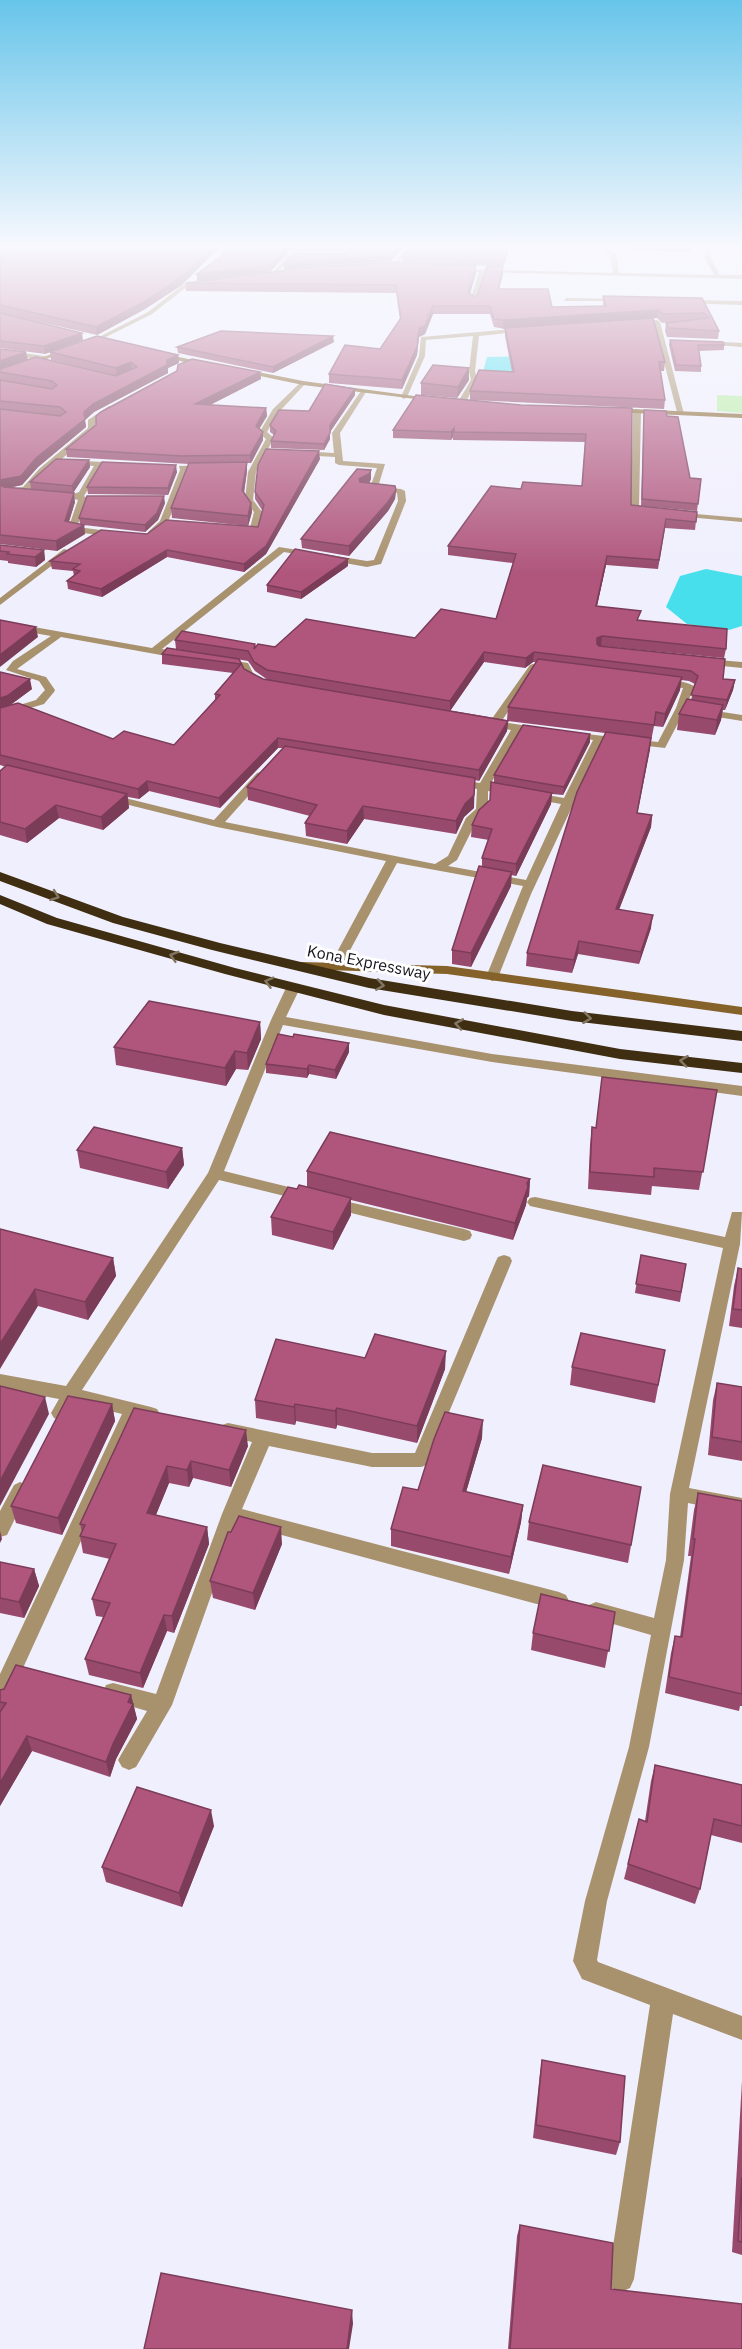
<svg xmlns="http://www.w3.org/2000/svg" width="742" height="2349" font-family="'IBM Plex Sans',sans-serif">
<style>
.green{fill:#b4ee9f}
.water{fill:#47dfec}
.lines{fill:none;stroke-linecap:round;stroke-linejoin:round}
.street{fill:#a8916d;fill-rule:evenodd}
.secondary{fill:#84622a;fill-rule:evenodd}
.highway{fill:#3f2e11;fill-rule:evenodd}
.wall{fill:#974a6c}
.shaded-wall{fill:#7b3c58}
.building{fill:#b0567d;stroke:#7b3c58;stroke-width:1.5}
.oneway{stroke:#827764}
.labels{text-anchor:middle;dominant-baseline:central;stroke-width:6;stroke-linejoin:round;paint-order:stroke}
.street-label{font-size:16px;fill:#13121a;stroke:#fff}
</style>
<rect width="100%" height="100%" fill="#f0effd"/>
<polygon class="green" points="717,395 742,396 742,413 717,411"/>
<g class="water">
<polygon points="537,356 554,384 480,383 487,357"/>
<polygon points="706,569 742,576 742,626 729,630 687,624 666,607 680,576"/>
</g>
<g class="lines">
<g class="street">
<polygon points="349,244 355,244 346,257 293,256 275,276 270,275 290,253 342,254"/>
<polygon points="409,244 415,244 396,266 392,266"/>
<polygon points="602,244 608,244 609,250 616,253 619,273 714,275 705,259 705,244 711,244 711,259 720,275 742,275 742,279 484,272 476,301 473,303 470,301 479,272 454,269 613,273 610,254 605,252"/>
<polygon points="187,282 191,282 190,285 207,282 210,284 184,289 152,314 98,341 93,340 148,312"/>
<polygon points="566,298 623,299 626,301 564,301"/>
<polygon points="683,300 742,301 742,305 681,303"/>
<polygon points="657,320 660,322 684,414 677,412 654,324 633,322"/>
<polygon points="526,328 528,331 479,336 475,371 477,380 466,402 462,404 458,402 471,380 469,371 473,336 426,340 425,356 407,397 404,399 401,397 419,356 421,337"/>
<polygon points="704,341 742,343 742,347 702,344"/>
<polygon points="0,350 45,356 48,358 45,360 0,354"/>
<polygon points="301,382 306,383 279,412 267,432 274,438 256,472 253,500 262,512 258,531 254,534 237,532 237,528 250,528 254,512 245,500 248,472 266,439 259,433 273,409"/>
<polygon points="361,391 366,392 340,433 343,461 385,464 378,487 401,489 405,491 406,501 381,564 367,567 284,552 162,649 186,654 186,658 183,659 61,637 17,669 46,677 55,690 54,692 44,704 0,717 0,711 36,700 45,690 39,681 6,670 13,661 51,636 0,627 0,621 152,648 279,547 367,561 374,560 398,501 397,493 362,491 362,487 371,485 377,468 339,465 335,463 335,457 300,455 296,453 300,451 334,453 332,433"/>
<polygon points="109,406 116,408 95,423 95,431 45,473 29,491 3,494 3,490 23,487 39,469 88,428 88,420"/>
<polygon points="637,409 641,411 639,508 652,509 652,513 649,513 631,510 633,411"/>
<polygon points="67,460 121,463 125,465 121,467 102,466 84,496 87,498 77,527 117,532 121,535 120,537 72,532 68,529 78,500 66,497 79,492 94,466 70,464 67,464"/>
<polygon points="211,465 211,469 208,469 188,470 168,522 154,536 148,536 148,532 160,521 180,470 179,466"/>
<polygon points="673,512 742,518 742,522 676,516 673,516"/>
<polygon points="64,549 71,551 0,605 0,598"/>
<polygon points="222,659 248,663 253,673 266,682 257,684 246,677 241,667 219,664 219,660"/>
<polygon points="706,659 742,662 742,668 703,664 703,660"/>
<path d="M 533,664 L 555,669 L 550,672 L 536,670 L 501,722 L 542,728 L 547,731 L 542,734 L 521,731 L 490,785 L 564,798 L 593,740 L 568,736 L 568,732 L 658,742 L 676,708 L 683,688 L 663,686 L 658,683 C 666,678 686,681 694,686 L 686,708 L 665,748 L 603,741 L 531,894 L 497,980 L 492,981 L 486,977 L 523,886 L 397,863 L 341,967 L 335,971 L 329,967 L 386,861 L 217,827 L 105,799 L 103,797 L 109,794 L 214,820 L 257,773 L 261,772 L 266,775 L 265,777 L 225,822 L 435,864 L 448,856 L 466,818 L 476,809 L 477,789 L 451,784 L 450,782 L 455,779 L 480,783 L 511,730 L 488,726 L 483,723 L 491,720 L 530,665 ZM 488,791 L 561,804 L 526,880 L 448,866 L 457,860 L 477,820 L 488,810 Z"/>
<polygon points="703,709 742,715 742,721 699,714 699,710"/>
<polygon points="293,984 300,988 286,1017 492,1054 742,1086 742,1096 492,1062 283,1025 224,1171 305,1191 313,1196 305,1201 219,1180 82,1390 151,1407 157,1409 160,1414 157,1419 151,1421 137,1418 7,1703 0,1705 0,1674 122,1414 75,1402 66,1418 60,1420 54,1418 51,1413 59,1399 0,1388 0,1374 66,1386 208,1173 271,1020 286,988"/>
<polygon points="535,1197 725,1237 732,1212 742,1212 740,1244 689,1488 742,1498 742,1514 688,1503 684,1560 649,1747 607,1901 597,1960 598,1962 742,2016 742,2040 673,2014 634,2279 630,2288 621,2292 612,2288 608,2279 650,2005 582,1979 573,1961 585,1901 629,1747 651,1635 589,1617 586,1611 589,1605 596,1602 654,1618 666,1560 670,1494 723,1248 530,1206 527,1202 530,1198"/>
<polygon points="332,1198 464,1229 470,1231 472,1235 470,1239 464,1241 327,1207 324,1203 327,1199"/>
<polygon points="504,1255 510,1257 512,1261 427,1465 421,1467 372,1467 269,1446 242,1509 559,1592 566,1595 569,1601 566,1607 559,1610 237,1523 172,1705 136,1767 129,1770 122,1767 118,1760 122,1753 147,1711 106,1699 103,1692 106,1685 113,1683 156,1694 222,1514 252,1442 222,1435 219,1430 222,1425 228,1423 372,1453 415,1453 496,1261 498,1257"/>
<polygon points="20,1482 26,1485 29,1490 7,1535 0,1537 0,1511 14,1485"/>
</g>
<g class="secondary">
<polygon points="66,349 71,350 0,376 0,372"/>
<polygon points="160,353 207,363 210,365 207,367 158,356"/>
<polygon points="243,369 303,381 436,399 432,401 303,385 241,372"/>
<polygon points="609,408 742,414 742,418 612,412"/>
<polygon points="301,962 447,966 742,1007 742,1015 447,974 296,969 295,966"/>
</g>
<g class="highway">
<polygon points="0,872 123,917 220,943 369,978 572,1011 742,1031 742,1041 572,1021 369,988 212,950 113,923 0,881"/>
<polygon points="0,895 57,918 235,968 384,1005 620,1049 742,1063 742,1073 620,1059 384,1015 225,974 47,924 0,904"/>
</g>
</g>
<g class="wall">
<polygon points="0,244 182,285 145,309 97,335 0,313"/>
<polygon points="229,244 346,244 341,252 290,251 270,272 476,265 476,273 470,294 475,297 478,294 497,266 403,262 403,257 509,244 504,266 503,266 503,274 499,289 552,307 603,306 603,296 702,298 719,331 718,339 667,337 665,331 666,323 668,322 662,323 657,318 627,320 665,362 664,371 660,371 665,400 664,409 470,400 470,391 512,372 505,336 505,329 494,327 490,314 433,314 425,334 419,337 417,355 402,389 329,383 329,374 380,349 400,320 396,293 186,291 186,283 197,282 220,257"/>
<polygon points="628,244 690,244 690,252 629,250"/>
<polygon points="0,313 82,333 45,354 0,348"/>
<polygon points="670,340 724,345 724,350 699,351 701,366 701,372 675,371 669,345"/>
<polygon points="334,342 273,373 178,353 177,347"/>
<polygon points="0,349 28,360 116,376 117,376 51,360 50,352 178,355 179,363 168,368 168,373 94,412 85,420 86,427 38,467 22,485 9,488 75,502 69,522 80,524 79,518 165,503 158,520 145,532 84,525 85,534 57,551 0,544"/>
<polygon points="260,372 261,379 210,405 266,408 267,416 259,428 263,432 263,440 251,463 247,463 247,471 244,492 251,503 252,512 248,526 172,518 171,508 189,464 67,457 66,449"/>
<polygon points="469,380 457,398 421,395 421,383"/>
<polygon points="355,395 330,432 330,439 324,450 271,448 271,441 274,435 270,432 270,425"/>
<polygon points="521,405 632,408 631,505 697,512 695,530 665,528 658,569 606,565 597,606 726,649 724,658 601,646 723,679 735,680 733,690 725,710 723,710 721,720 715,735 677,730 679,714 691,700 695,684 689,681 681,680 680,690 663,727 654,726 637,813 652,815 651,827 619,910 651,928 639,964 578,954 572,973 526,966 527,953 605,733 508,721 507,731 479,781 475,780 474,808 464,817 456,834 364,819 347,844 306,836 305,823 310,816 248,800 247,787 283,748 278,748 220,808 149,791 139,799 128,797 129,808 103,830 59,818 27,843 0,835 0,771 6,767 0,765 0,672 32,689 9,706 113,739 174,745 215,700 215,694 233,673 162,664 162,654 239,659 244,669 263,679 507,720 508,707 536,662 533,662 525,668 484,662 450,711 268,680 255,671 248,661 176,649 175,640 255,644 255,647 415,638 496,619 513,563 448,555 448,546 521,489 582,486 585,442 453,440 453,437 451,440 393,438 393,430"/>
<polygon points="644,410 667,416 690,478 701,479 697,511 641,506"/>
<polygon points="320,459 266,554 244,572 167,557 102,597 68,589 67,581 74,576 73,571 52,569 50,561 147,534 258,527 262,510 255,499 255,492"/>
<polygon points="89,460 90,467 73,493 31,489 30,482"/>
<polygon points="177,472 168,495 88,494 87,487"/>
<polygon points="371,479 369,483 396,490 395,499 388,511 349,556 302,548 301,539"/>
<polygon points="0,545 44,550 45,560 36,567 8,563 8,561 0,560"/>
<polygon points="348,566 301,599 267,592 267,585"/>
<polygon points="590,734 590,742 563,795 552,794 551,804 516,876 511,875 511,886 471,967 452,964 452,950 482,867 482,858 489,840 471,837 472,825 490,800 494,783 494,775"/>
<polygon points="260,1022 261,1039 248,1070 236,1069 226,1086 116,1065 114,1047"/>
<polygon points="293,1037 349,1043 349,1052 336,1079 309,1074 307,1078 266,1073 266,1064"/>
<polygon points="717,1090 699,1190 652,1186 651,1195 588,1189 590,1145 592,1127 596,1128"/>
<polygon points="182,1148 184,1165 168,1189 80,1168 77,1150"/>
<polygon points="307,1171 530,1179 529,1196 527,1198 526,1205 513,1240 351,1200 351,1215 333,1250 272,1235 271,1217 297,1189 307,1187"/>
<polygon points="0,1229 113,1258 116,1276 88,1320 38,1306"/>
<polygon points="641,1255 686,1264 680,1302 635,1293"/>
<polygon points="738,1268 742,1269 742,1328 729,1326 734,1286"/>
<polygon points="665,1350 655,1403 570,1385 572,1367"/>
<polygon points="365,1358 445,1369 417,1443 337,1425 336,1429 296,1421 295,1425 256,1418 255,1400"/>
<polygon points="717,1383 742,1387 742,1461 708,1455 713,1400"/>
<polygon points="112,1404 115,1421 62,1535 16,1523 11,1506"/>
<polygon points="134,1408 248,1446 231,1487 193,1478 189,1487 169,1483 156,1515 207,1527 209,1544 174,1633 167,1631 143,1688 89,1675 85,1659 103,1617 96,1616 92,1599 110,1559 83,1553 80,1536 82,1532 80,1524"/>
<polygon points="482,1438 466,1492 523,1505 521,1522 509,1574 391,1546 391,1529 418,1490"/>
<polygon points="641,1487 628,1563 527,1540 529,1522"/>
<polygon points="698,1493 742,1501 742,1706 740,1706 739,1711 665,1693 671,1653 675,1636 680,1637 691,1556 688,1556 694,1510"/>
<polygon points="231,1532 282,1544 255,1610 213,1598 210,1581"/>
<polygon points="0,1562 34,1569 39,1586 24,1618 0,1613"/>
<polygon points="615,1612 605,1668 531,1650 533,1633"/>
<polygon points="0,1690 131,1695 137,1719 116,1759 110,1777 32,1751 0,1806"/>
<polygon points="655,1765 742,1785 742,1843 711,1835 700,1889 695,1904 624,1879 639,1819 645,1821 651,1781"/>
<polygon points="214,1826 182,1907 106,1882 102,1867"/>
<polygon points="542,2060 620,2142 616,2155 533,2138 540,2073"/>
<polygon points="742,2081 742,2255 732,2252"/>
<polygon points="520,2225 611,2289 742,2349 508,2349 517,2236"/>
</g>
<g class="shaded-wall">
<polygon points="216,244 223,244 182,285 145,309 97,335 96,327"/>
<polygon points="290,244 290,251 270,272 197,282 197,274"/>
<polygon points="341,244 346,244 341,252"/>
<polygon points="402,244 407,244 391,261 311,266 284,270 284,265"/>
<polygon points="476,265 476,273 468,300 468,292"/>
<polygon points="503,266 503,274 497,297 498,289"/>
<polygon points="433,306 433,314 425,334 419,337 417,355 402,389 402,380 419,328"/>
<polygon points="658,310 657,318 503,329 504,320"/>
<polygon points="82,333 83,340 45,354 44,346"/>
<polygon points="333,336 334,342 273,373 273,367"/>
<polygon points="26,352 28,360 0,370 0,361"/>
<polygon points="178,355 179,363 168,368 168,373 94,412 85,420 86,427 38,467 22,485 1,489 0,492 0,480 36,458 93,404 167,360"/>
<polygon points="131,362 132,370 117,376 116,368"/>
<polygon points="469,368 469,380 457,398 458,387"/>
<polygon points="260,372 261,379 196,412 195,404"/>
<polygon points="355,389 355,395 330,432 330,425"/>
<polygon points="266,408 267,416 257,433 256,426"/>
<polygon points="454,428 453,437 451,440 451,432"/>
<polygon points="263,432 263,440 251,463 250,455"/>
<polygon points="330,433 330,439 324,450 324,444"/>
<polygon points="319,451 320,459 266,554 244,572 244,564"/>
<polygon points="89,460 90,467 73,493 72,486"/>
<polygon points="247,462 247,471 243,500 242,490"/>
<polygon points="176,465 177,472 168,495 168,488"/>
<polygon points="371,470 371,479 369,483 359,488 359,479"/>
<polygon points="396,490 395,499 388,511 349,556 349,546"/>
<polygon points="74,493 75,502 66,530 65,521"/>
<polygon points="164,496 165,503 158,520 145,532 145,525"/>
<polygon points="251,503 252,512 248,526 248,516"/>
<polygon points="84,525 85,534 57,551 56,541"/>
<polygon points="44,550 45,560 36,567 35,557"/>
<polygon points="167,550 167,557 102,597 101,589"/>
<polygon points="607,556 606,565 595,615 596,606"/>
<polygon points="348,559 348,566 301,599 301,592"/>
<polygon points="36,627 38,637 0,667 0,655"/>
<polygon points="602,636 601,646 596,648 597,638"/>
<polygon points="484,652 484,662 450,711 450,701"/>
<polygon points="534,652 533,662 525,668 526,658"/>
<polygon points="682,677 680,690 663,727 665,714"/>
<polygon points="30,679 32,689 9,706 0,709 0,698"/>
<polygon points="735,680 733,690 725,710 727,700"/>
<polygon points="723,705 721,720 715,735 717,720"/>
<polygon points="508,721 507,731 479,781 479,770"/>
<polygon points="590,734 590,742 563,795 564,787"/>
<polygon points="278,738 278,748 220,808 219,798"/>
<polygon points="651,738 650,750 635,825 637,813"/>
<polygon points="147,781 149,791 139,799 138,789"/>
<polygon points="552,793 551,804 516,876 516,864"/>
<polygon points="127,794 129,808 103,830 101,817"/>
<polygon points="474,795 474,808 464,817 456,834 456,821 465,804"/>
<polygon points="56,805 59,818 27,843 25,829"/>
<polygon points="363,806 364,819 347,844 347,831"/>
<polygon points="652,815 651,827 614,922 616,909"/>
<polygon points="512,872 511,886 471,967 471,953"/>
<polygon points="653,915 651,928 639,964 641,952"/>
<polygon points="579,941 578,954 572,973 574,960"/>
<polygon points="260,1022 261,1039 248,1070 247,1053"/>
<polygon points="349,1043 349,1052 336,1079 335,1070"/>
<polygon points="235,1051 236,1069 226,1086 225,1068"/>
<polygon points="309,1065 309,1074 307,1078 307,1069"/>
<polygon points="182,1148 184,1165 168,1189 166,1172"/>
<polygon points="530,1179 529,1196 527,1198 526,1205 513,1240 515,1223 527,1183"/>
<polygon points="351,1198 351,1215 333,1250 333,1232"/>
<polygon points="113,1258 116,1276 88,1320 85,1302"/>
<polygon points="35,1289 38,1306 0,1369 0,1344"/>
<polygon points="446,1351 445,1369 417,1443 417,1426"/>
<polygon points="45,1397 49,1414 0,1506 0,1481"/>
<polygon points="112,1404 115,1421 62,1535 58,1518"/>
<polygon points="295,1404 296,1421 295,1425 294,1407"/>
<polygon points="337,1408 337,1425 336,1429 335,1411"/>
<polygon points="483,1420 482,1438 461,1509 463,1491"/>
<polygon points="246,1430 248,1446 231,1487 229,1470"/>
<polygon points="191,1461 193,1478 189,1487 187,1470"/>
<polygon points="167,1466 169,1483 150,1529 147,1513"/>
<polygon points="523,1505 521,1522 509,1574 511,1557"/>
<polygon points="207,1527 209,1544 174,1633 172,1616"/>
<polygon points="281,1527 282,1544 255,1610 253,1593"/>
<polygon points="0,1531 2,1539 0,1543"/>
<polygon points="34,1569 39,1586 24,1618 19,1602"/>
<polygon points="164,1615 167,1631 143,1688 140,1673"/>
<polygon points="131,1695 137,1719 116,1759 110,1777 106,1762"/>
<polygon points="27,1736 32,1751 0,1806 0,1783"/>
<polygon points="211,1810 214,1826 182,1907 179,1893"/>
<polygon points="352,2310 353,2324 349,2349 347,2349"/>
</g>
<g class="building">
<polygon points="0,244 216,244 181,277 144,302 96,327 0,305"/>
<polygon points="229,244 289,244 270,265 197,274 220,257"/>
<polygon points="352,244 402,244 391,256 311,261 284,265 294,253 346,254"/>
<polygon points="413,244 508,244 505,261 403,257"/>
<polygon points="629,244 690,244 690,247"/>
<polygon points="394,262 476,265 468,292 475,297 478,294 487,266 503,266 498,289 548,289 552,307 606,306 603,296 702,298 719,331 668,328 666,323 709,318 704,313 663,314 658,310 504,320 494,319 490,306 433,306 425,326 419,328 417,347 402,380 329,374 345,345 380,349 401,318 396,285 186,283 311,267"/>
<polygon points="0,313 82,333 44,346 0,341"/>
<polygon points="653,318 665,362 659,362 665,400 470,391 479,370 514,372 505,328"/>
<polygon points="221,331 333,336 273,367 177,347"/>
<polygon points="97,336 178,355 167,360 167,365 93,404 84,412 85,419 36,458 21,476 0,480 0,409 60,416 66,412 60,407 0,401 0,380 52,389 57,385 52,381 0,372 0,369 36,357 116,376 137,367 131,362 116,368 50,352"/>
<polygon points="670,340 723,342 724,345 698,345 701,366 676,365"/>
<polygon points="0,349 26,352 0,361"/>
<polygon points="192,359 260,372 195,404 266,408 256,426 263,432 250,455 181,456 66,449 96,425 96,416 101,412 177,371 178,365"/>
<polygon points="433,365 469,368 458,387 421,383"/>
<polygon points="325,384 355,389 330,425 330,433 324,444 271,441 276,431 270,425 279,410 309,411"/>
<polygon points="416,395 521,405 632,408 631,505 697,512 696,522 666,519 659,560 607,556 596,606 641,611 637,620 727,629 726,649 602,636 597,638 597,644 599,646 725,659 723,679 735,680 727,700 691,695 698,676 691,671 534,652 526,658 484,652 450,701 267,670 254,662 248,651 175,640 182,631 255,644 254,649 258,644 275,647 306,619 415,638 441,609 496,619 516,554 448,546 491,486 521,489 523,482 582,486 586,434 454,432 454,428 451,432 393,430"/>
<polygon points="644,410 666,411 667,416 678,417 690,478 701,479 698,504 642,499"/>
<polygon points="266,449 319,451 266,546 244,564 167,550 101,589 67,581 80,571 73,569 80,564 50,561 101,530 147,534 166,520 258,527 264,505 255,492 258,465"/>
<polygon points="56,459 89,460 72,486 30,482"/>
<polygon points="102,462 176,465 168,488 87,487"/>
<polygon points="247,462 242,490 251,503 248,516 171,508 189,463"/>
<polygon points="357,469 371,470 369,474 359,479 360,482 395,486 396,490 388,502 349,546 301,539"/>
<polygon points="0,485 4,487 74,493 65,521 84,525 56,541 0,535"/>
<polygon points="87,496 164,496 157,513 145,525 79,518"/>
<polygon points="0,545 44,550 35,557 7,554 9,552 0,551"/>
<polygon points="295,549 348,559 301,592 267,585"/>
<polygon points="0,620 36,627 0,655"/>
<polygon points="167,648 239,659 244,669 263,679 508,721 479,770 278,738 219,798 147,781 138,789 0,755 0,708 18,703 113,739 124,731 174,745 220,695 215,694 241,664 162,654"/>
<polygon points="538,659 682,677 665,714 656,712 654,725 508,707"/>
<polygon points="0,672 30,679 7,696 0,698"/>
<polygon points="687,699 723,705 717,720 679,714"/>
<polygon points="523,725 590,734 564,787 494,775"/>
<polygon points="606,732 651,738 637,813 652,815 616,909 653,915 641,952 579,941 574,960 527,953 577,792"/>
<polygon points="285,746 475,778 474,795 465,804 456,821 363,806 347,831 305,823 317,805 247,787"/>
<polygon points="7,765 127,794 101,817 56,805 25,829 0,822 0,771"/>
<polygon points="491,782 552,793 516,864 482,858 492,829 472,825 479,810 490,800"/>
<polygon points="479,866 512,872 471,953 452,950"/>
<polygon points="149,1001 260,1022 247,1053 235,1051 225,1068 114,1047"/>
<polygon points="278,1034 293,1037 294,1034 349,1043 335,1070 309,1065 307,1069 266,1064"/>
<polygon points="602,1077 717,1090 703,1172 654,1168 654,1177 590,1172 592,1127 596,1128"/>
<polygon points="94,1127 182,1148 166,1172 77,1150"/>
<polygon points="330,1132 530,1179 527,1183 528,1187 515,1223 307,1171"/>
<polygon points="299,1185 351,1198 333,1232 271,1217 288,1187 297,1189"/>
<polygon points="0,1229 113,1258 85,1302 35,1289 0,1344"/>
<polygon points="641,1255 686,1264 681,1292 636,1284"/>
<polygon points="738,1268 742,1269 742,1310 733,1309"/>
<polygon points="581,1333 665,1350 658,1385 572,1367"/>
<polygon points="375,1334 446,1351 417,1426 337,1408 335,1411 295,1404 294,1407 255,1400 276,1339 365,1358"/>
<polygon points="717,1383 742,1387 742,1442 712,1437"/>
<polygon points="0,1386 45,1397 0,1481"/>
<polygon points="68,1396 112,1404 58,1518 11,1506"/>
<polygon points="134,1408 246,1430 229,1470 191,1461 187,1470 167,1466 147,1513 207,1527 172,1616 164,1615 140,1673 85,1659 110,1603 92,1599 116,1544 80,1536 85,1525 80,1524"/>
<polygon points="445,1412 483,1420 463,1491 523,1505 511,1557 391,1529 403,1487 418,1490 434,1439"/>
<polygon points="543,1465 641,1487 631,1545 529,1522"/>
<polygon points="698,1493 742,1501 742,1694 669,1677 675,1636 682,1637 695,1539 693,1539"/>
<polygon points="239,1516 281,1527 253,1593 210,1581 228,1532 231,1532"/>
<polygon points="0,1562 34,1569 19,1602 0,1598"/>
<polygon points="541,1594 615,1612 609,1651 533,1633"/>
<polygon points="16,1665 131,1695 128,1702 133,1704 113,1744 106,1762 27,1736 0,1783 0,1712 6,1703 0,1702 0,1690 4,1689"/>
<polygon points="655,1765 742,1785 742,1826 714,1819 700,1889 628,1864 639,1819 647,1822"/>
<polygon points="137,1787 211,1810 179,1893 102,1867"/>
<polygon points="542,2060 625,2076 620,2142 536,2125"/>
<polygon points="742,2177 742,2242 738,2241"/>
<polygon points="520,2225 613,2243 611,2289 742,2304 742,2349 510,2349"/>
<polygon points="161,2273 352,2310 347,2349 144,2349"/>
</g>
<defs><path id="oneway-chevron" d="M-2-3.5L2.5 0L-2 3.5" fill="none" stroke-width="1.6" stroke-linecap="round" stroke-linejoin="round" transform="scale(1.5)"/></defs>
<g class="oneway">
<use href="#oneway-chevron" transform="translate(55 896) rotate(20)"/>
<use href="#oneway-chevron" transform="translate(174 956) rotate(-164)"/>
<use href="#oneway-chevron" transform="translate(269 982) rotate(-165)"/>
<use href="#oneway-chevron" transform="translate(380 985) rotate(9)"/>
<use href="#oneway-chevron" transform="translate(587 1018) rotate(7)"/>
<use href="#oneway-chevron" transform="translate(459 1024) rotate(-170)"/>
<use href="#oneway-chevron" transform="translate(684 1061) rotate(-173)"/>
</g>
<linearGradient id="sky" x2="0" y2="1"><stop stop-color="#67c5ea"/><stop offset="0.43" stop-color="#f8f8fe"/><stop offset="1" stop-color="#f8f8fe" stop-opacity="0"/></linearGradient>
<rect width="742" height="573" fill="url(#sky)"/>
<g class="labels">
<g class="street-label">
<text transform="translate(369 962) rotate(11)">Kona Expressway</text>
</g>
</g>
</svg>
